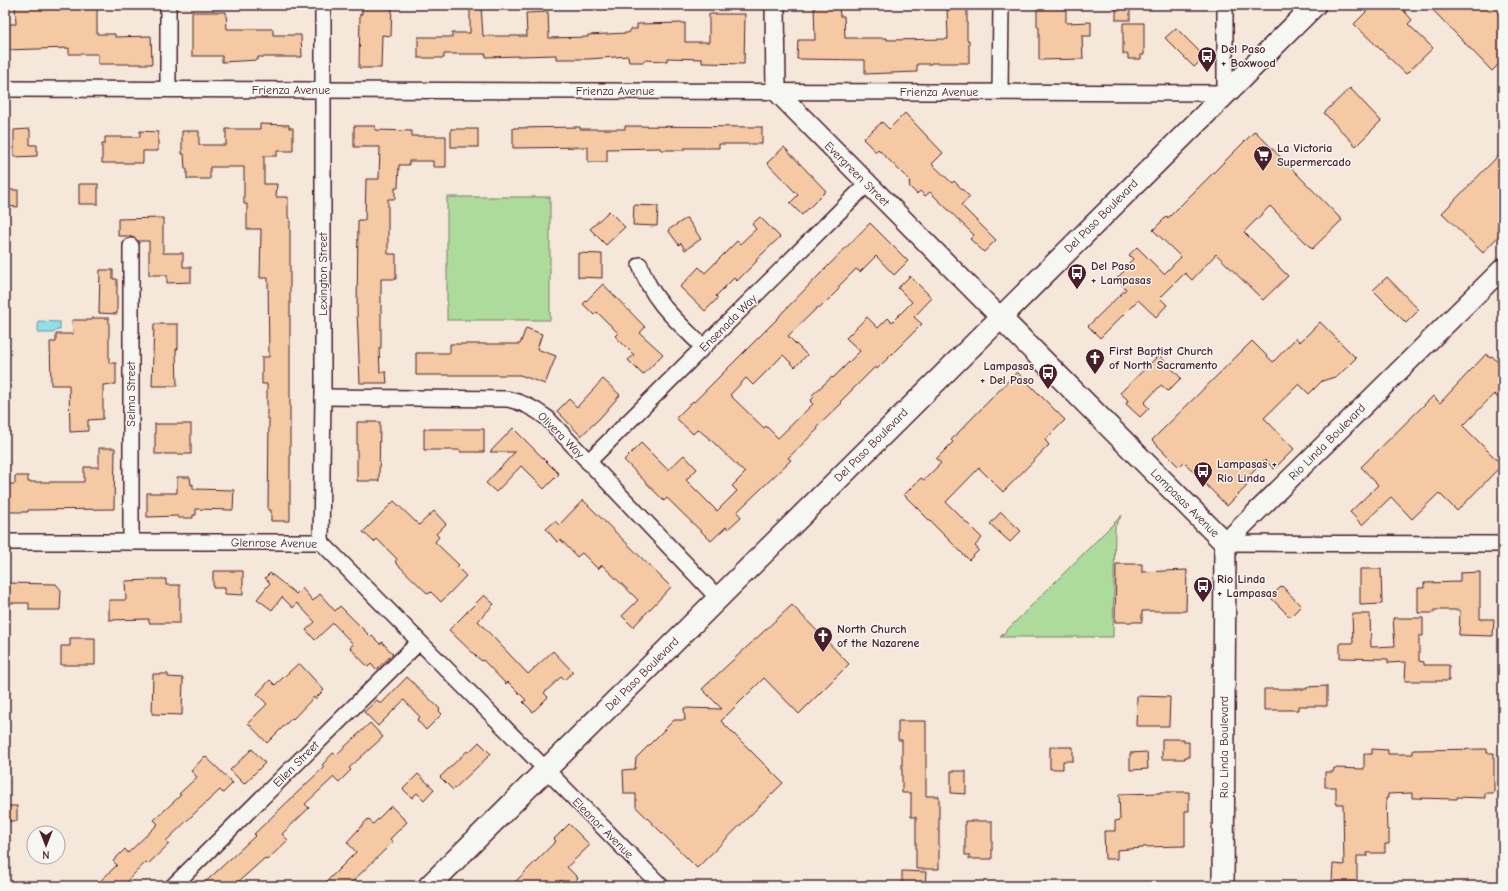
<svg xmlns="http://www.w3.org/2000/svg" width="1508" height="891" font-family="'Comic Neue',sans-serif">
<style>
.green{fill:#addb9b;stroke:#7c7d63}
.water{fill:#8edfe8;stroke:#73929c}
.building{fill:#f4c9a3;stroke:#4a1f2b}
.lines{fill:none;stroke-linecap:round;stroke-linejoin:round}
.minor-casing{stroke:#4a1f2b;stroke-width:18}
.tertiary-casing{stroke:#4a1f2b;stroke-width:22}
.secondary-casing{stroke:#4a1f2b;stroke-width:24}
.minor{stroke:#f6f6f2;stroke-width:15}
.tertiary{stroke:#f6f6f2;stroke-width:19}
.secondary{stroke:#f6f6f2;stroke-width:21}
.labels{text-anchor:middle;dominant-baseline:central;stroke-width:3;stroke-linejoin:round;paint-order:stroke}
.poi-label{font-size:12px;font-weight:bold;fill:#4a1f2b;stroke:#f6f6f2;text-anchor:start}
.street-label{font-size:12px;fill:#4a1f2b;stroke:#f6f6f2}
</style>
<rect width="100%" height="100%" fill="#f5e8da"/>
<filter id="ink" filterUnits="userSpaceOnUse"><feTurbulence type="fractalNoise" baseFrequency=".025" numOctaves="2"/><feDisplacementMap in="SourceGraphic" scale="8" xChannelSelector="R" yChannelSelector="G"/><feConvolveMatrix kernelMatrix="1 2 1 2 8 2 1 2 1" color-interpolation-filters="sRGB"/></filter>
<g filter="url(#ink)">
<g class="green">
<rect x="447" y="197" width="103" height="123"/>
<polygon points="1122,515 1115,526 1113,637 1000,637"/>
</g>
<polygon class="water" points="38,321 60,322 60,330 57,330 53,333 38,333"/>
<g class="building">
<polygon points="15,5 97,5 97,34 115,34 115,37 151,36 152,64 98,64 98,54 69,54 69,48 5,50 5,24 16,24"/>
<polygon points="362,5 392,5 391,36 382,35 381,68 359,68 360,14 362,14"/>
<polygon points="470,5 481,5 483,36 527,36 526,13 548,12 549,38 588,37 588,35 627,33 630,32 630,29 637,29 637,24 685,23 685,42 709,42 709,14 745,14 744,64 702,63 702,59 667,58 667,61 644,60 644,62 629,62 628,56 589,59 556,59 556,55 486,57 486,54 444,54 444,58 418,58 418,37 452,37 452,33 470,33"/>
<polygon points="814,5 839,5 840,16 844,16 845,38 887,38 887,40 948,39 947,7 967,7 967,40 969,40 969,63 931,63 931,64 917,64 917,72 865,74 865,60 797,59 798,40 815,40"/>
<polygon points="1037,5 1066,5 1066,23 1091,22 1091,36 1082,36 1083,59 1039,60 1039,27 1037,27"/>
<rect x="1116" y="5" width="14" height="15"/>
<polygon points="1373,5 1399,5 1412,20 1408,24 1433,48 1406,74 1354,24"/>
<polygon points="1428,5 1490,5 1503,18 1503,60 1492,71"/>
<polygon points="192,12 226,12 227,29 273,29 273,35 301,35 302,57 258,57 258,60 222,62 222,56 192,56"/>
<polygon points="1123,23 1144,23 1144,55 1141,55 1141,59 1128,59 1128,54 1123,54"/>
<polygon points="1176,28 1205,57 1194,67 1165,38"/>
<polygon points="1350,88 1381,121 1356,146 1324,113"/>
<polygon points="905,113 943,153 932,164 952,183 954,181 970,197 961,205 996,240 984,252 970,239 974,235 930,192 925,196 920,191 917,194 909,186 910,184 909,183 910,181 878,149 876,152 863,139 882,122 889,129"/>
<polygon points="260,124 289,125 289,128 293,128 293,151 277,151 277,156 264,156 264,184 277,184 276,197 288,197 288,218 290,218 290,521 271,521 271,510 268,510 269,418 267,418 267,384 262,384 262,357 269,357 268,278 260,278 261,229 247,229 247,204 244,204 244,167 210,167 210,179 187,179 187,169 185,169 184,154 182,154 182,131 199,131 199,145 226,145 226,129 260,129"/>
<polygon points="354,126 375,126 375,130 412,131 412,136 446,136 446,167 433,167 433,161 409,161 409,165 399,165 398,188 395,188 395,199 388,199 388,254 396,254 396,279 381,279 381,348 379,348 380,372 386,372 387,383 360,383 357,312 358,220 365,220 366,179 379,179 380,147 354,147"/>
<polygon points="625,126 762,127 762,144 719,144 719,148 684,148 684,150 661,150 660,148 607,149 607,162 588,162 588,147 513,148 513,128 580,127 580,129 625,129"/>
<polygon points="30,129 30,145 37,145 37,156 14,157 14,130"/>
<rect x="451" y="129" width="27" height="18"/>
<polygon points="140,131 158,132 158,151 143,151 143,163 102,163 102,144 105,144 105,137 140,137"/>
<polygon points="1255,131 1342,220 1312,249 1270,206 1244,232 1288,276 1263,300 1216,254 1192,280 1185,273 1160,298 1167,305 1156,317 1138,300 1100,338 1088,326 1126,289 1116,279 1130,265 1129,263 1133,259 1129,255 1137,247 1164,274 1181,257 1153,230 1167,216 1168,218"/>
<polygon points="784,147 826,191 802,215 790,203 798,195 767,163"/>
<polygon points="1503,151 1503,222 1497,227 1502,232 1483,253 1442,213"/>
<rect x="79" y="184" width="19" height="20"/>
<polygon points="5,190 18,190 18,207 5,206"/>
<polygon points="634,205 658,206 657,226 633,225"/>
<polygon points="609,211 625,227 606,245 590,229"/>
<polygon points="760,217 780,237 756,260 757,261 737,281 734,278 716,296 718,298 705,311 680,287 699,267 705,273 737,241 740,244 756,229 752,224"/>
<polygon points="163,218 163,253 183,253 183,267 191,267 191,282 167,283 167,275 149,275 149,241 138,241 130,236 118,236 118,219"/>
<polygon points="687,218 701,239 685,250 681,243 679,245 668,230"/>
<polygon points="870,223 908,261 894,275 876,256 860,272 856,269 838,287 840,288 820,308 818,307 788,336 807,355 795,367 783,355 753,385 746,378 730,395 764,428 766,426 778,438 813,404 810,401 814,397 812,395 832,377 833,378 860,351 846,338 867,317 878,328 888,318 892,322 912,302 898,288 910,276 932,298 914,317 922,324 877,369 875,367 840,402 842,403 817,427 818,429 788,458 791,460 737,512 741,517 728,529 726,527 711,541 667,498 664,501 624,460 641,443 668,470 684,455 697,469 686,480 717,511 737,491 732,486 745,473 713,442 698,429 693,434 676,418 693,401 694,402 780,316 780,315"/>
<polygon points="578,253 602,254 602,278 578,277"/>
<polygon points="100,270 113,270 113,279 117,279 117,314 99,313"/>
<polygon points="1387,277 1419,310 1406,323 1373,290"/>
<polygon points="603,284 645,327 640,333 663,354 643,375 628,360 634,355 615,336 618,333 597,312 594,315 583,304"/>
<polygon points="92,318 109,318 109,363 116,363 116,384 103,385 103,419 88,420 88,431 70,432 69,385 51,385 50,342 56,342 56,334 73,334 72,320 92,320"/>
<polygon points="1320,322 1356,358 1338,376 1322,381 1309,394 1299,384 1264,418 1294,449 1274,469 1265,460 1243,482 1247,486 1227,506 1184,462 1179,467 1152,440 1252,341 1273,362 1296,338 1300,342"/>
<polygon points="154,324 178,324 178,349 176,349 177,386 152,386"/>
<polygon points="526,328 542,334 537,349 556,356 545,384 520,375 416,375 416,353 450,353 450,344 520,344"/>
<polygon points="1486,354 1490,358 1492,356 1503,368 1503,403 1494,394 1463,426 1502,465 1457,511 1439,493 1412,519 1391,497 1362,525 1350,512 1378,485 1361,467 1433,396 1440,403"/>
<polygon points="1159,355 1181,378 1168,391 1161,385 1144,403 1149,408 1140,417 1126,404 1128,400 1120,393"/>
<polygon points="1017,372 1065,420 1045,440 1049,445 1003,492 979,468 946,502 982,538 975,546 979,550 969,560 904,495 921,478 924,480 941,463 936,459 953,442 951,440"/>
<polygon points="603,379 620,395 600,418 581,436 557,411 569,399 577,407"/>
<polygon points="357,422 380,422 379,481 357,481"/>
<rect x="155" y="424" width="36" height="30"/>
<polygon points="513,428 559,474 544,489 521,466 496,492 486,483 515,452 490,452"/>
<polygon points="424,429 484,429 484,452 460,452 460,450 424,450"/>
<polygon points="99,448 115,448 114,509 28,510 28,512 5,512 5,484 15,484 15,476 28,476 28,482 84,482 84,467 99,467"/>
<polygon points="177,477 190,477 191,485 193,484 193,489 234,490 233,510 196,509 196,515 193,515 193,518 178,518 178,516 147,517 147,493 177,493"/>
<polygon points="583,500 671,587 633,627 622,616 638,600 602,565 598,569 582,553 577,557 560,539 557,542 546,529 555,521 559,525"/>
<polygon points="394,501 419,525 434,511 446,524 436,534 439,537 435,542 459,565 457,567 466,576 441,602 431,592 428,594 395,562 397,559 377,539 374,542 363,532"/>
<polygon points="1001,512 1021,531 1010,542 990,524"/>
<polygon points="1116,564 1142,564 1142,572 1187,570 1186,611 1142,611 1142,622 1115,622"/>
<polygon points="1360,569 1381,569 1382,604 1360,605"/>
<polygon points="213,571 243,571 243,595 225,594 225,588 213,588"/>
<polygon points="1480,572 1480,619 1494,619 1493,636 1459,635 1460,610 1434,610 1434,613 1418,613 1418,588 1424,588 1424,583 1460,582 1460,573"/>
<polygon points="270,573 296,594 302,588 313,601 320,594 335,611 340,606 371,637 372,636 380,644 382,642 393,654 376,670 371,664 368,667 350,648 353,644 333,623 315,640 306,630 315,622 297,603 293,608 282,597 272,610 257,599 270,583 265,578"/>
<polygon points="149,579 166,579 166,585 180,585 180,623 149,623 149,619 109,620 109,600 126,600 125,581 149,580"/>
<polygon points="5,583 56,584 61,590 60,610 29,610 29,603 5,603"/>
<polygon points="1282,586 1301,606 1290,617 1270,597"/>
<polygon points="484,595 494,604 478,621 528,674 553,651 573,672 564,680 561,677 544,693 548,697 533,712 523,702 526,700 508,682 506,684 483,660 482,661 478,658 449,630"/>
<polygon points="792,605 849,664 799,714 764,678 721,721 783,783 697,868 636,807 636,794 624,794 623,770 635,769 636,758 674,720 685,720 684,708 722,709 702,689"/>
<polygon points="1352,614 1370,614 1371,647 1395,646 1393,618 1423,618 1423,636 1419,636 1419,661 1424,662 1424,665 1449,665 1449,681 1405,681 1406,662 1388,663 1388,659 1340,658 1340,643 1353,643"/>
<polygon points="70,638 95,638 95,665 61,665 61,646 70,646"/>
<polygon points="299,663 324,690 315,699 314,697 293,719 292,718 267,743 248,723 267,704 257,694 270,680 275,685"/>
<polygon points="153,674 168,674 168,677 183,678 182,715 152,714"/>
<polygon points="407,677 440,709 439,711 442,714 426,730 417,720 420,717 404,700 378,726 364,712 377,700 381,704"/>
<polygon points="1327,686 1327,706 1298,706 1298,710 1264,710 1264,689 1307,689 1307,687"/>
<polygon points="1137,696 1170,697 1169,726 1136,726"/>
<polygon points="898,721 926,721 926,796 939,796 939,869 916,869 916,817 911,817 911,793 902,793 902,740 898,740"/>
<polygon points="370,723 383,737 349,768 351,770 339,782 334,777 305,804 309,808 282,834 288,840 267,860 265,858 237,883 235,881 229,886 201,886 256,835 254,834 324,767 322,765 333,753 336,755"/>
<polygon points="1162,739 1184,739 1184,742 1189,742 1189,757 1185,757 1185,759 1162,759"/>
<polygon points="479,742 491,754 453,790 440,777 467,751 469,752"/>
<polygon points="1050,747 1073,747 1073,761 1063,761 1063,769 1050,769"/>
<polygon points="252,749 265,763 244,784 230,770"/>
<polygon points="1372,749 1388,750 1388,754 1413,754 1413,750 1487,749 1487,753 1494,753 1494,793 1485,793 1485,798 1457,797 1457,799 1412,798 1412,793 1388,794 1388,798 1386,798 1387,830 1389,830 1389,844 1385,844 1385,853 1367,853 1368,856 1357,856 1357,882 1332,882 1333,864 1344,865 1343,804 1336,804 1336,787 1325,787 1325,772 1333,772 1334,768 1364,769 1364,754 1372,754"/>
<polygon points="1147,752 1148,769 1130,770 1130,753"/>
<polygon points="205,756 233,783 223,793 220,790 197,811 166,841 169,844 148,864 146,862 122,886 95,886 117,865 113,861 125,849 128,853 158,824 154,820 181,795 179,794 197,777 191,771"/>
<polygon points="951,771 966,771 966,794 951,793"/>
<polygon points="418,774 434,789 424,800 417,793 412,798 403,789"/>
<polygon points="1160,792 1189,792 1189,811 1185,811 1185,846 1143,847 1143,848 1117,850 1117,859 1105,859 1104,831 1115,831 1115,821 1120,820 1119,794 1160,793"/>
<rect x="5" y="806" width="12" height="15"/>
<polygon points="391,806 407,822 390,839 393,842 348,886 322,886 356,852 347,842 368,819 373,824"/>
<polygon points="965,821 992,821 992,859 969,859 969,855 965,855"/>
<polygon points="569,824 590,845 567,867 578,878 569,886 568,886 561,880 555,886 511,886 556,841 554,839"/>
<polygon points="902,871 926,872 925,886 902,886"/>
</g>
<g class="lines">
<g class="minor-casing">
<g id="minor">
<polyline points="5,89 1225,93 1225,5"/>
<polyline points="168,89 168,5"/>
<polyline points="1000,92 1001,5"/>
<path d="M 640,265 C 652,301 677,321 703,347"/>
<path d="M 323,397 L 507,399 C 523,402 534,408 547,418 L 718,598"/>
<polyline points="588,462 867,184"/>
<polyline points="5,542 321,542 661,886"/>
<polyline points="131,542 131,246"/>
<polyline points="321,542 323,397 323,5"/>
<polyline points="1225,543 1503,544"/>
<polyline points="173,886 419,642"/>
</g>
</g>
<g class="tertiary-casing">
<g id="tertiary">
<polyline points="775,5 776,91 1000,317"/>
<polyline points="1225,543 1503,268"/>
</g>
</g>
<g class="secondary-casing">
<g id="secondary">
<polyline points="1000,317 1225,543 1223,886"/>
<polyline points="429,886 1315,5"/>
</g>
</g>
<use href="#minor" class="minor"/>
<use href="#tertiary" class="tertiary"/>
<use href="#secondary" class="secondary"/>
</g>
</g>
<defs>
<g id="bus-pin" transform="scale(1)"><path d="M0 17L-7.5 6A9.5 9.5 0 1 1 7.5 6Z" fill="#4a1f2b" stroke="#f6f6f2"/><path d="M-5-6H5V4H4V6H2V4H-2V6H-4V4H-5ZM-3.5-4V0h7V-4ZM-3.5 1.2v1.5H-2V1.2ZM2 1.2v1.5H3.5V1.2Z" fill="#fff"/></g>
<g id="supermarket-pin" transform="scale(1)"><path d="M0 17L-7.5 6A9.5 9.5 0 1 1 7.5 6Z" fill="#4a1f2b" stroke="#f6f6f2"/><path d="M-6-5.5h2.5l.6 2H6L4.5 2H-2.5L-4.4-4H-6ZM-1.5 3.2a1.3 1.3 0 1 0 .1 0ZM3 3.2a1.3 1.3 0 1 0 .1 0Z" fill="#fff"/></g>
<g id="church-pin" transform="scale(1)"><path d="M0 17L-7.5 6A9.5 9.5 0 1 1 7.5 6Z" fill="#4a1f2b" stroke="#f6f6f2"/><path d="M-1.2-6h2.4v3.5h3.3v2.4h-3.3V6h-2.4V-.1h-3.3v-2.4h3.3Z" fill="#fff"/></g>
</defs>
<g fill-rule="evenodd">
<use href="#bus-pin" x="1207" y="56"/>
<use href="#supermarket-pin" x="1263" y="155"/>
<use href="#bus-pin" x="1077" y="273"/>
<use href="#church-pin" x="1095" y="358"/>
<use href="#bus-pin" x="1048" y="373"/>
<use href="#bus-pin" x="1203" y="471"/>
<use href="#bus-pin" x="1203" y="586"/>
<use href="#church-pin" x="823" y="636"/>
</g>
<g class="labels">
<g class="poi-label">
<text x="1221" y="49">Del Paso<tspan x="1221" dy="14">+ Boxwood</tspan></text>
<text x="1277" y="148">La Victoria<tspan x="1277" dy="14">Supermercado</tspan></text>
<text x="1091" y="266">Del Paso<tspan x="1091" dy="14">+ Lampasas</tspan></text>
<text x="1109" y="351">First Baptist Church<tspan x="1109" dy="14">of North Sacramento</tspan></text>
<text x="1034" y="366" text-anchor="end">Lampasas<tspan x="1034" dy="14">+ Del Paso</tspan></text>
<text x="1217" y="464">Lampasas +<tspan x="1217" dy="14">Rio Linda</tspan></text>
<text x="1217" y="579">Rio Linda<tspan x="1217" dy="14">+ Lampasas</tspan></text>
<text x="837" y="629">North Church<tspan x="837" dy="14">of the Nazarene</tspan></text>
</g>
<g class="street-label">
<text x="291" y="90">Frienza Avenue</text>
<text x="615" y="91">Frienza Avenue</text>
<text x="939" y="92">Frienza Avenue</text>
<text transform="translate(857 174) rotate(45)">Evergreen Street</text>
<text transform="translate(1101 216) rotate(-45)">Del Paso Boulevard</text>
<text transform="translate(323 274) rotate(-90)">Lexington Street</text>
<text transform="translate(728 323) rotate(-45)">Ensenada Way</text>
<text transform="translate(131 394) rotate(-90)">Selma Street</text>
<text transform="translate(561 435) rotate(45)">Olivera Way</text>
<text transform="translate(1327 442) rotate(-45)">Rio Linda Boulevard</text>
<text transform="translate(871 445) rotate(-45)">Del Paso Boulevard</text>
<text transform="translate(1185 503) rotate(45)">Lampasas Avenue</text>
<text transform="translate(274 543) rotate(1)">Glenrose Avenue</text>
<text transform="translate(642 674) rotate(-45)">Del Paso Boulevard</text>
<text transform="translate(1224 747) rotate(-90)">Rio Linda Boulevard</text>
<text transform="translate(296 764) rotate(-45)">Ellen Street</text>
<text transform="translate(603 828) rotate(45)">Eleanor Avenue</text>
</g>
</g>
<rect width="1508" height="891" fill="none" stroke="#f6f6f2" stroke-width="20"/>
<rect x="10" y="10" width="1488" height="871" fill="none" stroke="#4a1f2b" stroke-width="1.5" filter="url(#ink)"/>
<g transform="translate(46 845) rotate(180)"><circle r="19" fill="#f6f6f2" stroke="#b1a0a2"/>
<path d="M0-3L7 15L0 10L-7 15Z" fill="#4a1f2b"/>
<text y="-6" font-size="11" font-weight="bold" text-anchor="middle" fill="#4a1f2b">N</text>
</g>
</svg>
